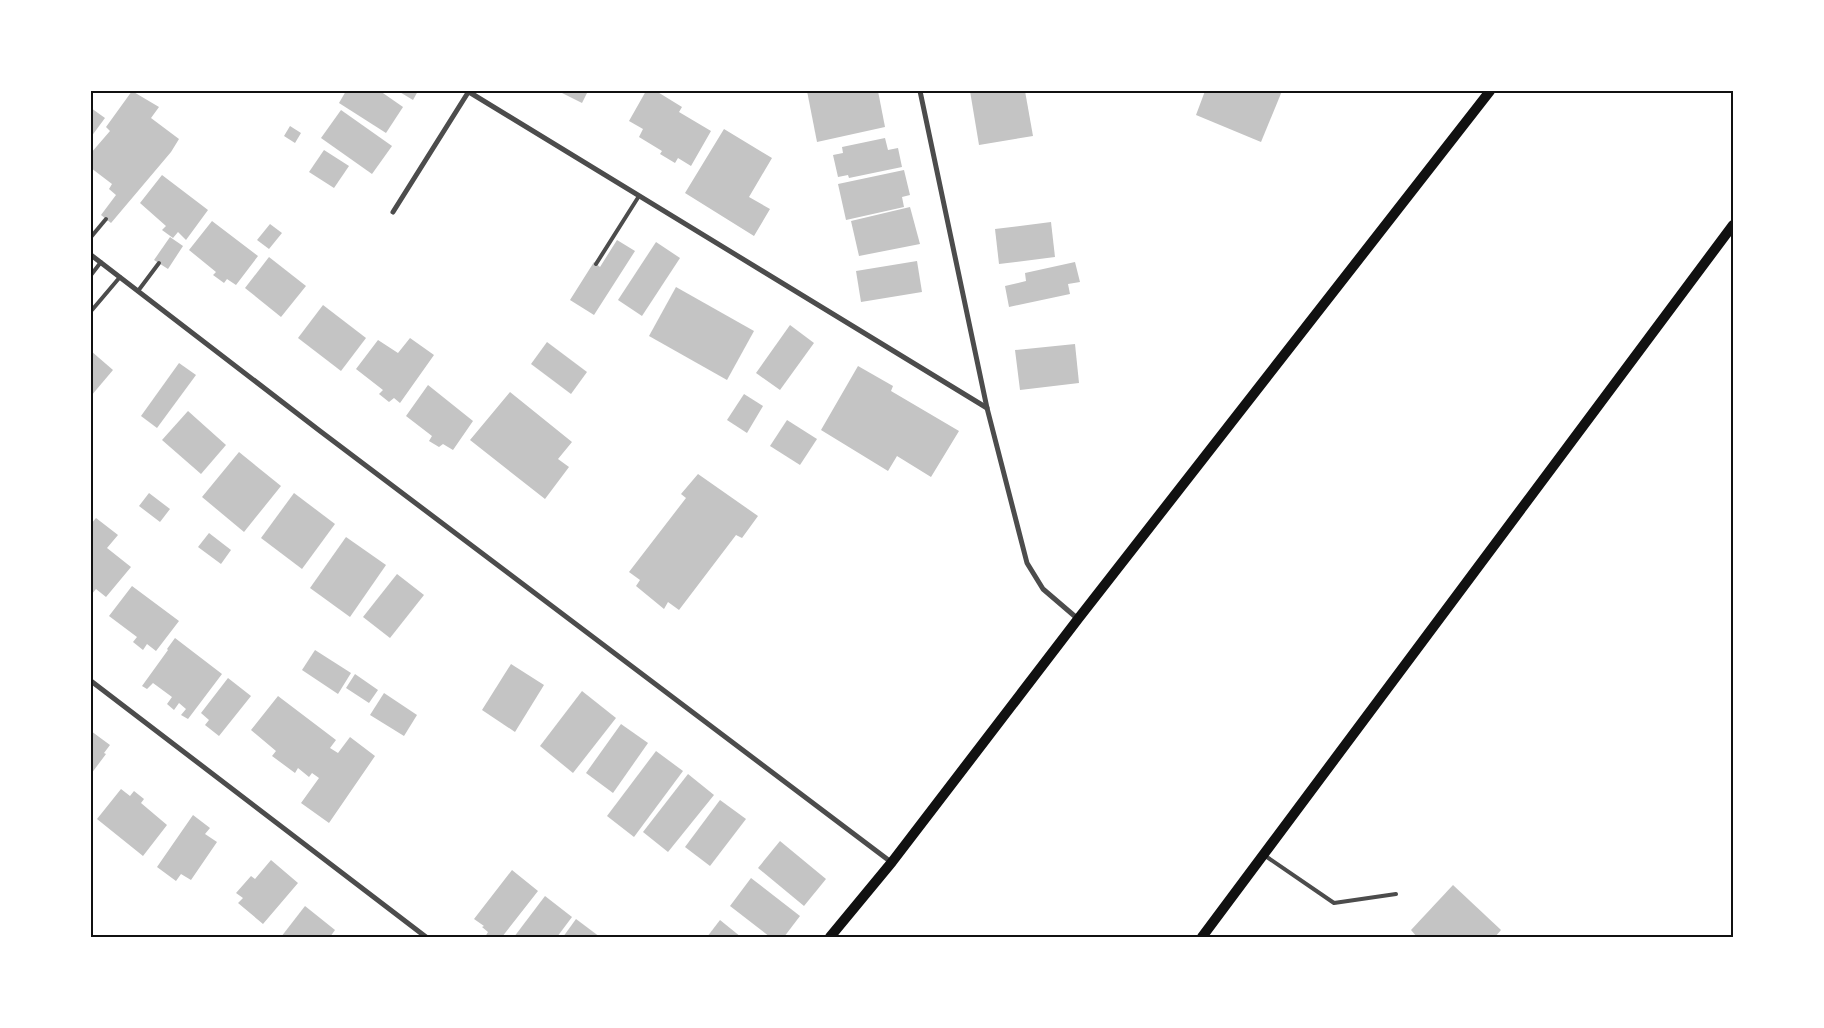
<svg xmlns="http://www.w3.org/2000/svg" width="1824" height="1028" font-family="'Varela Round',sans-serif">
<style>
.building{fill:#c4c4c4}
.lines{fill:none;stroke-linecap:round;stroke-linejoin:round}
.service{stroke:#4c4c4c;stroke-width:4}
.minor{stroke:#4c4c4c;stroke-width:5}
.secondary{stroke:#111;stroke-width:10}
.neatline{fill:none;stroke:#111;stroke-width:2}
</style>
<rect width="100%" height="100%" fill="#fff"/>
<g class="building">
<polygon points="132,91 159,107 151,118 179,139 171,152 111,223 101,215 116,195 109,189 112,184 91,168 91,153 110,131 106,127"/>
<polygon points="346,91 380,91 403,107 386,133 339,103"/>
<polygon points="398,91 418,91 413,100"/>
<polygon points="558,91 588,91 582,103"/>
<polygon points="646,91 656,91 682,107 679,112 711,131 691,166 678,158 675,163 660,154 662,151 639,137 643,129 629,121"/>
<polygon points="807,91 878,91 885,127 817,142"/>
<polygon points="970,91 1025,91 1033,136 979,145"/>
<polygon points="1205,91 1282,91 1261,142 1196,115"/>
<polygon points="91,108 105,118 91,137"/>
<polygon points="341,110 392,146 372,174 321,138"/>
<polygon points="290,126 301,133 295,143 284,136"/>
<polygon points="724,129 772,158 749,197 770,209 754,236 685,193"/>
<polygon points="885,138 888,150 898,148 902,167 849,178 848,175 838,177 833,155 843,153 842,147"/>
<polygon points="324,150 349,166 334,188 309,172"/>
<polygon points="904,170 910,195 902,197 904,207 846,220 838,184"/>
<polygon points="162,175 208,210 186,240 178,232 173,238 162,230 166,226 140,203"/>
<polygon points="910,207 920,244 859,256 851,221"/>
<polygon points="212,221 258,256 236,285 227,279 224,283 213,275 216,272 189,250"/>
<polygon points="1051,222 1055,257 999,264 995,229"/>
<polygon points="270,224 282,233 269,249 257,240"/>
<polygon points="170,237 183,246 168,269 154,260"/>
<polygon points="617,240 635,251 594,315 570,300 594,262 600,267"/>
<polygon points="656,242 680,258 642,316 618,300"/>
<polygon points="269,257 306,286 281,317 245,288"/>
<polygon points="917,261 922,292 861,302 856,271"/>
<polygon points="1075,262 1080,282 1068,284 1070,294 1009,307 1005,286 1026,281 1025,273"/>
<polygon points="676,287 754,331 727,380 649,336"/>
<polygon points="323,305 366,338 341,371 298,338"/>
<polygon points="790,325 814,343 780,390 756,373"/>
<polygon points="410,338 434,355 400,403 394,398 389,402 379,394 383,390 356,369 378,340 398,353"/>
<polygon points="547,342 587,372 571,394 531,364"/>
<polygon points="1075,344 1079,383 1020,390 1015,350"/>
<polygon points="91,351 113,370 91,396"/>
<polygon points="179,363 196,375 157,428 141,416"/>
<polygon points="858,366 893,386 891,391 959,431 931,477 897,456 888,471 821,430"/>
<polygon points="428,385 473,421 453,450 443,444 439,447 429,441 432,436 406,416"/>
<polygon points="510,392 572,442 558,459 569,467 545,499 470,440"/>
<polygon points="744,394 763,406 747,433 727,420"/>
<polygon points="188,411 226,445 201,474 162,440"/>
<polygon points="787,420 817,439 800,465 770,446"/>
<polygon points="239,452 281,486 244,532 202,497"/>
<polygon points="698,474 758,516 742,538 736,535 679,610 668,602 664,609 636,586 640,580 629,572 686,498 681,494"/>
<polygon points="149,493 170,509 160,522 139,506"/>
<polygon points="294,493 335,524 302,569 261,538"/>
<polygon points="96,518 118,535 107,548 131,567 106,597 96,589 91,595 91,524"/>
<polygon points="209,533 231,550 221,564 198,547"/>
<polygon points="346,537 386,565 350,617 310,588"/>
<polygon points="397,574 424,595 390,638 363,617"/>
<polygon points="132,586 179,621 156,651 147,644 143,650 133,642 137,637 109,616"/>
<polygon points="175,638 222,674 188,719 181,715 186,709 179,703 174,710 167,704 172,697 153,683 147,689 142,686 168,650 167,649"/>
<polygon points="315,650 351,673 338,694 302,670"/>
<polygon points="511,664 544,685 515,732 482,710"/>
<polygon points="355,674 378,690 369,703 346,688"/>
<polygon points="228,678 251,696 219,736 205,725 209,720 201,713"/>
<polygon points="582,691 616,718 573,773 540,746"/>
<polygon points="384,693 417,715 404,736 370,715"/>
<polygon points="278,696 336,740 330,748 338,753 350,737 375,756 329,823 301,803 319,778 312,773 309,777 298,768 295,773 272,756 276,751 251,730"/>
<polygon points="621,724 648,743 613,793 586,773"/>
<polygon points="91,731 110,745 104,753 106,754 91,774"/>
<polygon points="656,751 683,771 634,837 607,816"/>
<polygon points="688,774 714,795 668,852 643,832"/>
<polygon points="121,789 130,796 134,791 144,799 141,803 167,825 143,856 97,819"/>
<polygon points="720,800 746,819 710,866 685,847"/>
<polygon points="193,815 210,828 205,834 217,842 191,880 181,874 176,881 157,867"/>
<polygon points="780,841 826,879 804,906 758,868"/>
<polygon points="271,860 298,883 263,924 238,903 243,898 236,893 251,876 255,879"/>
<polygon points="512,870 538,891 502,937 485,937 488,932 482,927 484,926 474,919"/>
<polygon points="751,878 800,916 784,937 770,937 730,906"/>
<polygon points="1453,885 1501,930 1495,937 1417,937 1411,930"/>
<polygon points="545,896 572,917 557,937 514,937"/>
<polygon points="305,906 335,930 330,937 281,937"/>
<polygon points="576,919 600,937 563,937"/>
<polygon points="720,920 741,937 707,937"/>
</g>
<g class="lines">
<g class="service">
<polyline points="91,237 106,219"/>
<polyline points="596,264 639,196"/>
<polyline points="91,275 101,262"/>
<polyline points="138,291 159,263"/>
<polyline points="92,310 120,277"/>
<polyline points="1264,855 1334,903 1396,894"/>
</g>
<g class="minor">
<polyline points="920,91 987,408 1027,563 1043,589 1078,619"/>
<polyline points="469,92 987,408"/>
<polyline points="393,212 469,91"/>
<polyline points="91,255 320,431 891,862"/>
<polyline points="91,681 426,937"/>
</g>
<g class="secondary">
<polyline points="830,937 892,862 1078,619 1490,91"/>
<polyline points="1202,937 1733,225"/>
</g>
</g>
<rect width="1824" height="1028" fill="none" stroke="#ffffff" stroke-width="185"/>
<rect x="92" y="92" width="1640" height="844" class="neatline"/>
</svg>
